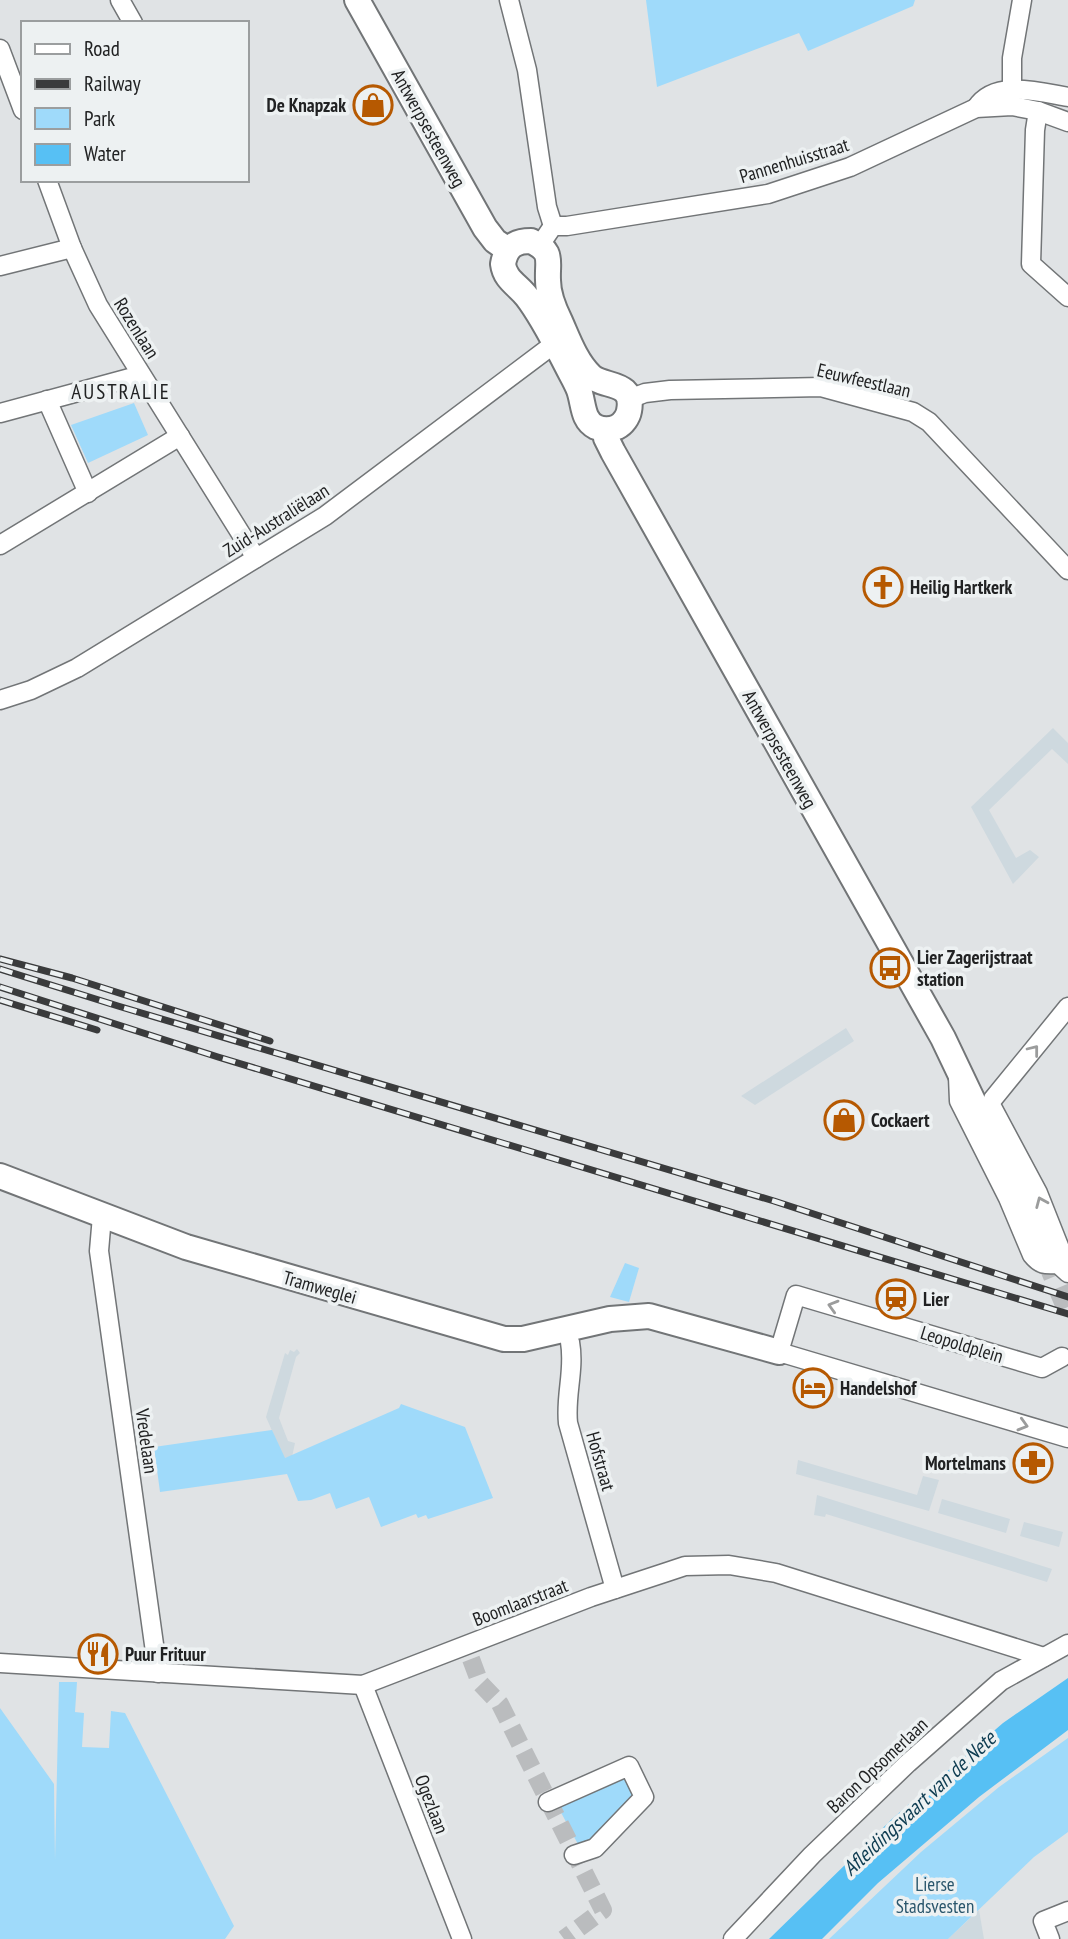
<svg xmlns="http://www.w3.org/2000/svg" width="1068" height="1939" font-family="'PT Sans Narrow',sans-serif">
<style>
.built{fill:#ced9df}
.green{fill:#9fdafa}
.water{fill:#57c0f4}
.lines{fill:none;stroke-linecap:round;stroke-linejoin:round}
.street-tunnel{stroke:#babcbe;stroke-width:18;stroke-dasharray:18 9;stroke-linecap:butt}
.secondary-tunnel{stroke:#babcbe;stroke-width:24;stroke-dasharray:24 12;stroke-linecap:butt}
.street-casing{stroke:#727577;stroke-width:21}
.secondary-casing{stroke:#727577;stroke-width:28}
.street{stroke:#fff;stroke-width:18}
.secondary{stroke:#fff;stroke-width:24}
.rail-casing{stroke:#3a3b3c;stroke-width:7}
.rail{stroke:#edf1f2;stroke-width:4.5;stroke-dasharray:13;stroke-linecap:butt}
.oneway{stroke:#9b9c9c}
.labels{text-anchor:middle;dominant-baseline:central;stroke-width:7;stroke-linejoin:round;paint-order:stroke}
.poi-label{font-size:19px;font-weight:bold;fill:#212223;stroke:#edf1f2;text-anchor:start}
.street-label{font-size:19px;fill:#212223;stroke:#edf1f2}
.park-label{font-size:19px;fill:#2a566c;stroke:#edf1f2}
.neighbourhood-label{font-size:21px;letter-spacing:2px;fill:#212223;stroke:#edf1f2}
.water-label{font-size:21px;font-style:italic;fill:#0e3c51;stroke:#edf1f2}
</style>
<rect width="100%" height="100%" fill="#e0e3e5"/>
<g class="built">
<polygon points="1053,728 1068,743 1068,764 1052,749 989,810 1016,858 1030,850 1039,857 1013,884 971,807"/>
<polygon points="846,1028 854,1041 755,1105 741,1096"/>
<polygon points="297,1349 300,1353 296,1357 279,1418 288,1441 295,1443 292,1457 284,1458 266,1417 285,1353 288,1355 290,1350 294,1352"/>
<polygon points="798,1460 917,1495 923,1476 939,1480 929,1511 796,1474"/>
<polygon points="817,1495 1052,1569 1047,1582 826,1514 825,1517 814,1515"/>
<polygon points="942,1499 1010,1519 1006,1533 938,1513"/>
<polygon points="1024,1522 1063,1532 1059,1547 1020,1536"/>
<polygon points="979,1910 984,1939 948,1939"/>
</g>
<g class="green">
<polygon points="646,0 915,0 913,6 808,51 799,33 657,87"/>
<polygon points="134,403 148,435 88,463 71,425"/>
<polygon points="625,1263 639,1268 629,1302 610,1297"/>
<polygon points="401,1404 465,1427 493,1498 428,1519 426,1515 418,1518 416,1514 381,1527 369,1497 336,1509 330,1493 311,1500 298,1501 287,1474 160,1492 154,1447 272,1430 285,1458 399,1408"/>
<polygon points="59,1682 77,1682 75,1712 84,1713 82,1747 109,1748 111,1711 125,1713 234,1926 225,1939 0,1939 0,1708 54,1784 55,1860"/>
<polygon points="1068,1738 1068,1832 1034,1857 948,1939 829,1939 921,1852 999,1787"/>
<polygon points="627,1773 638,1795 593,1843 580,1848 557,1805"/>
</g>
<polygon class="water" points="1068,1678 1068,1730 979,1797 878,1883 822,1939 769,1939 892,1819 1003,1723"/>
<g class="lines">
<polyline class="street-tunnel" points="471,1659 480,1683 500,1704 603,1910 564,1939"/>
<polyline class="secondary-tunnel" points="1046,1254 1068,1307"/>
<g class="street-casing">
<g id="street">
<polyline points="120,0 133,23"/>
<polyline points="509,0 527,70 547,207 553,226"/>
<polyline points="0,49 23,110"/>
<polyline points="1012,90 1012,58 1022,0"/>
<path d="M 976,108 C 995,79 1039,92 1068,97"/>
<polyline points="1038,111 1035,130 1031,264 1068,297"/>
<polyline points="47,180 72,248 98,305 256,558"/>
<polyline points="540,245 553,226 567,226 768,194 850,167 976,108 1012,106 1038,111 1068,122"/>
<polyline points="0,266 72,248"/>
<polyline points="629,399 645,393 670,390 821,387 913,412 929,422 1068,570"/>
<polyline points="47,400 88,493"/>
<polyline points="0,413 141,375"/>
<polyline points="0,545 180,436"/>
<polyline points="0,700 31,690 77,668 325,516 554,344"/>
<path d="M 958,1077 L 959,1101 L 1008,1198 L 1032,1255 C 1040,1265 1045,1265 1058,1264 L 1068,1273"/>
<polyline points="102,1216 99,1251 158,1673"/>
<polyline points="1058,1264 1062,1259 1061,1251 1038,1193 991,1105 993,1099 1068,1007"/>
<path d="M 570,1342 C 575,1370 565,1395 568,1423 L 615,1589"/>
<polyline points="1062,1357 1042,1368 796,1295 779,1352 1068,1438"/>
<polyline points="0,1663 363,1685 591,1597 667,1572 685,1566 729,1565 776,1573 1044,1657"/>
<polyline points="363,1685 462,1939"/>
<polyline points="548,1802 629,1766 644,1797 595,1848 574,1855"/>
<polyline points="733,1939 812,1855 908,1763 1001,1681 1068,1644"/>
<polyline points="1050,1939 1043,1921 1068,1911"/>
</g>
</g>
<g class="secondary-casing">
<g id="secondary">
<polyline points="357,0 485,228 495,241 508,250"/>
<path d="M 531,241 C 554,252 547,260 548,280 C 548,294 554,309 560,321 C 568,339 576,362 591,376 C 603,388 635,380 629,411 C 628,417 623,424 617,427 C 610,430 603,430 596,427 C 582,420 584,404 579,390 C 576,382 571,374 567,366 C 555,343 543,318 527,297 C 518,285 505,280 503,264 C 506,247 514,241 531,241 Z"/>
<polyline points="605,430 606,438 613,452 943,1038 974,1103 1007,1162 1046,1254"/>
<polyline points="0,1176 186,1247 504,1339 523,1339 610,1319 649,1316 779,1352"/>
</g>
</g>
<use href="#street" class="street"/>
<use href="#secondary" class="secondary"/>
<g class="rail-casing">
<g id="rail">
<polyline points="0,959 72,978 270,1041"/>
<polyline points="0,969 118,1006 774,1201 1068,1297"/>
<polyline points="0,987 218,1057 1068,1314"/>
<polyline points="0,1000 97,1030"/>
</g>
</g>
<use href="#rail" class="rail"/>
</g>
<defs><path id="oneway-chevron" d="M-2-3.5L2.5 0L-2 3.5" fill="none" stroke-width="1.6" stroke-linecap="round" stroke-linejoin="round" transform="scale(1.75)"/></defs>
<g class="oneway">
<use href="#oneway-chevron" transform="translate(1034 1050) rotate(-52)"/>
<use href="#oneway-chevron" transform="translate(1041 1202) rotate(-113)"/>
<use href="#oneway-chevron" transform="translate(833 1306) rotate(-164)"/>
<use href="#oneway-chevron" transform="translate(1023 1425) rotate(16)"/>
</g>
<defs>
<g id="shop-ring" transform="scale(2.0125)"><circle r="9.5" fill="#edf1f2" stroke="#b65901" stroke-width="1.5"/><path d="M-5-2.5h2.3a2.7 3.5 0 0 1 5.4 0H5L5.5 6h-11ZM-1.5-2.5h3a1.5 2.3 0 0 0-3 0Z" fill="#b65901"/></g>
<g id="church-ring" transform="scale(2.0125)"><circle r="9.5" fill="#edf1f2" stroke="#b65901" stroke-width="1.5"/><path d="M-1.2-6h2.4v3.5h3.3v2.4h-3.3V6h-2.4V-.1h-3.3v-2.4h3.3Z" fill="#b65901"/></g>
<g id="bus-ring" transform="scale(2.0125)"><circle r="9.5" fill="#edf1f2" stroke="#b65901" stroke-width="1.5"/><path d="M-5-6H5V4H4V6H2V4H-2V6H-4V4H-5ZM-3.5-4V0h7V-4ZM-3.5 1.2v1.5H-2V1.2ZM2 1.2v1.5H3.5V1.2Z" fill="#b65901"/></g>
<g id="station-ring" transform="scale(2.0125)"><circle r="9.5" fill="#edf1f2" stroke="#b65901" stroke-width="1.5"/><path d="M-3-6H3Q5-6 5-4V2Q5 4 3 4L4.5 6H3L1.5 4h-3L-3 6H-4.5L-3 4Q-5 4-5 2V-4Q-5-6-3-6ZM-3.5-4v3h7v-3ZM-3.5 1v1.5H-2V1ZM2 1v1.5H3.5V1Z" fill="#b65901"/></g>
<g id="hotel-ring" transform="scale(2.0125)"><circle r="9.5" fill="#edf1f2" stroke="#b65901" stroke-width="1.5"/><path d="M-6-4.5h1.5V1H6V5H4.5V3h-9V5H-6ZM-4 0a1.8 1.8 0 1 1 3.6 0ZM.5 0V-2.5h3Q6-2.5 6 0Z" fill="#b65901"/></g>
<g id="pharmacy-ring" transform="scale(2.0125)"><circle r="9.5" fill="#edf1f2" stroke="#b65901" stroke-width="1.5"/><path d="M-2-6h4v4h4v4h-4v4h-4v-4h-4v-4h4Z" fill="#b65901"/></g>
<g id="restaurant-ring" transform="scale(2.0125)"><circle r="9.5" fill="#edf1f2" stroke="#b65901" stroke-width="1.5"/><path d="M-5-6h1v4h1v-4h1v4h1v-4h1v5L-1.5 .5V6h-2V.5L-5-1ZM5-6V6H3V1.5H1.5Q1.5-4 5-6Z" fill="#b65901"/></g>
</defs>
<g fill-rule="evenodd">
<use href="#shop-ring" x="373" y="105"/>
<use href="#church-ring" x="883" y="587"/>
<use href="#bus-ring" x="890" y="968"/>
<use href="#shop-ring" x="844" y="1120"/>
<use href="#station-ring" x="896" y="1299"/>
<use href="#hotel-ring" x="813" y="1388"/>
<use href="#pharmacy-ring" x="1033" y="1463"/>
<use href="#restaurant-ring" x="98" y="1654"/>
</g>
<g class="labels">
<g class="poi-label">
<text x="346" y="105" text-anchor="end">De Knapzak</text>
<text x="910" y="587">Heilig Hartkerk</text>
<text x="917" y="957">Lier Zagerijstraat<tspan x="917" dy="22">station</tspan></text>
<text x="871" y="1120">Cockaert</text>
<text x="923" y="1299">Lier</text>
<text x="840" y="1388">Handelshof</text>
<text x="1006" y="1463" text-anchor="end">Mortelmans</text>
<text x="125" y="1654">Puur Frituur</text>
</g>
<g class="street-label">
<text transform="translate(429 128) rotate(61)">Antwerpsesteenweg</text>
<text transform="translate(794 160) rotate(-17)">Pannenhuisstraat</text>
<text transform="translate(137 328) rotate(58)">Rozenlaan</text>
<text transform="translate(864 380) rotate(13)">Eeuwfeestlaan</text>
<text transform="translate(276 520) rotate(-32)">Zuid-Australiëlaan</text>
<text transform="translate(780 749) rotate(61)">Antwerpsesteenweg</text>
<text transform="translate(320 1287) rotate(16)">Tramweglei</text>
<text transform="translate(962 1344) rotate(17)">Leopoldplein</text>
<text transform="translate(147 1441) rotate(82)">Vredelaan</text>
<text transform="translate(601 1461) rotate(74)">Hofstraat</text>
<text transform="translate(520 1602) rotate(-21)">Boomlaarstraat</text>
<text transform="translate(877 1765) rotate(-43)">Baron Opsomerlaan</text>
<text transform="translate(432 1804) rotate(69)">Ogezlaan</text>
</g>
<g class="park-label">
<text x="935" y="1884">Lierse<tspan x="935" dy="22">Stadsvesten</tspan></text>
</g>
<g class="neighbourhood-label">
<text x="121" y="391">AUSTRALIE</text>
</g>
<g class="water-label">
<text transform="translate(919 1803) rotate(-43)">Afleidingsvaart van de Nete</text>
</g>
</g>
<rect x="21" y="21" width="228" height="161" fill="#edf1f2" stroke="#9b9e9f" stroke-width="2"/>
<rect x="35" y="44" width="35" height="10" fill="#ffffff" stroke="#9b9e9f" stroke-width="2"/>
<text x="84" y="56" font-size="21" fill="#212223">Road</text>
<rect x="35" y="79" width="35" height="10" fill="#3a3b3c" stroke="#9b9e9f" stroke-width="2"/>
<text x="84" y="91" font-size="21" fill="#212223">Railway</text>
<rect x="35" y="108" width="35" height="21" fill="#9fdafa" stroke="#9b9e9f" stroke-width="2"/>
<text x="84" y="126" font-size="21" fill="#212223">Park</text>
<rect x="35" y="144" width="35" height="21" fill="#57c0f4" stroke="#9b9e9f" stroke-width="2"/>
<text x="84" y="161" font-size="21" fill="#212223">Water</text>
</svg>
